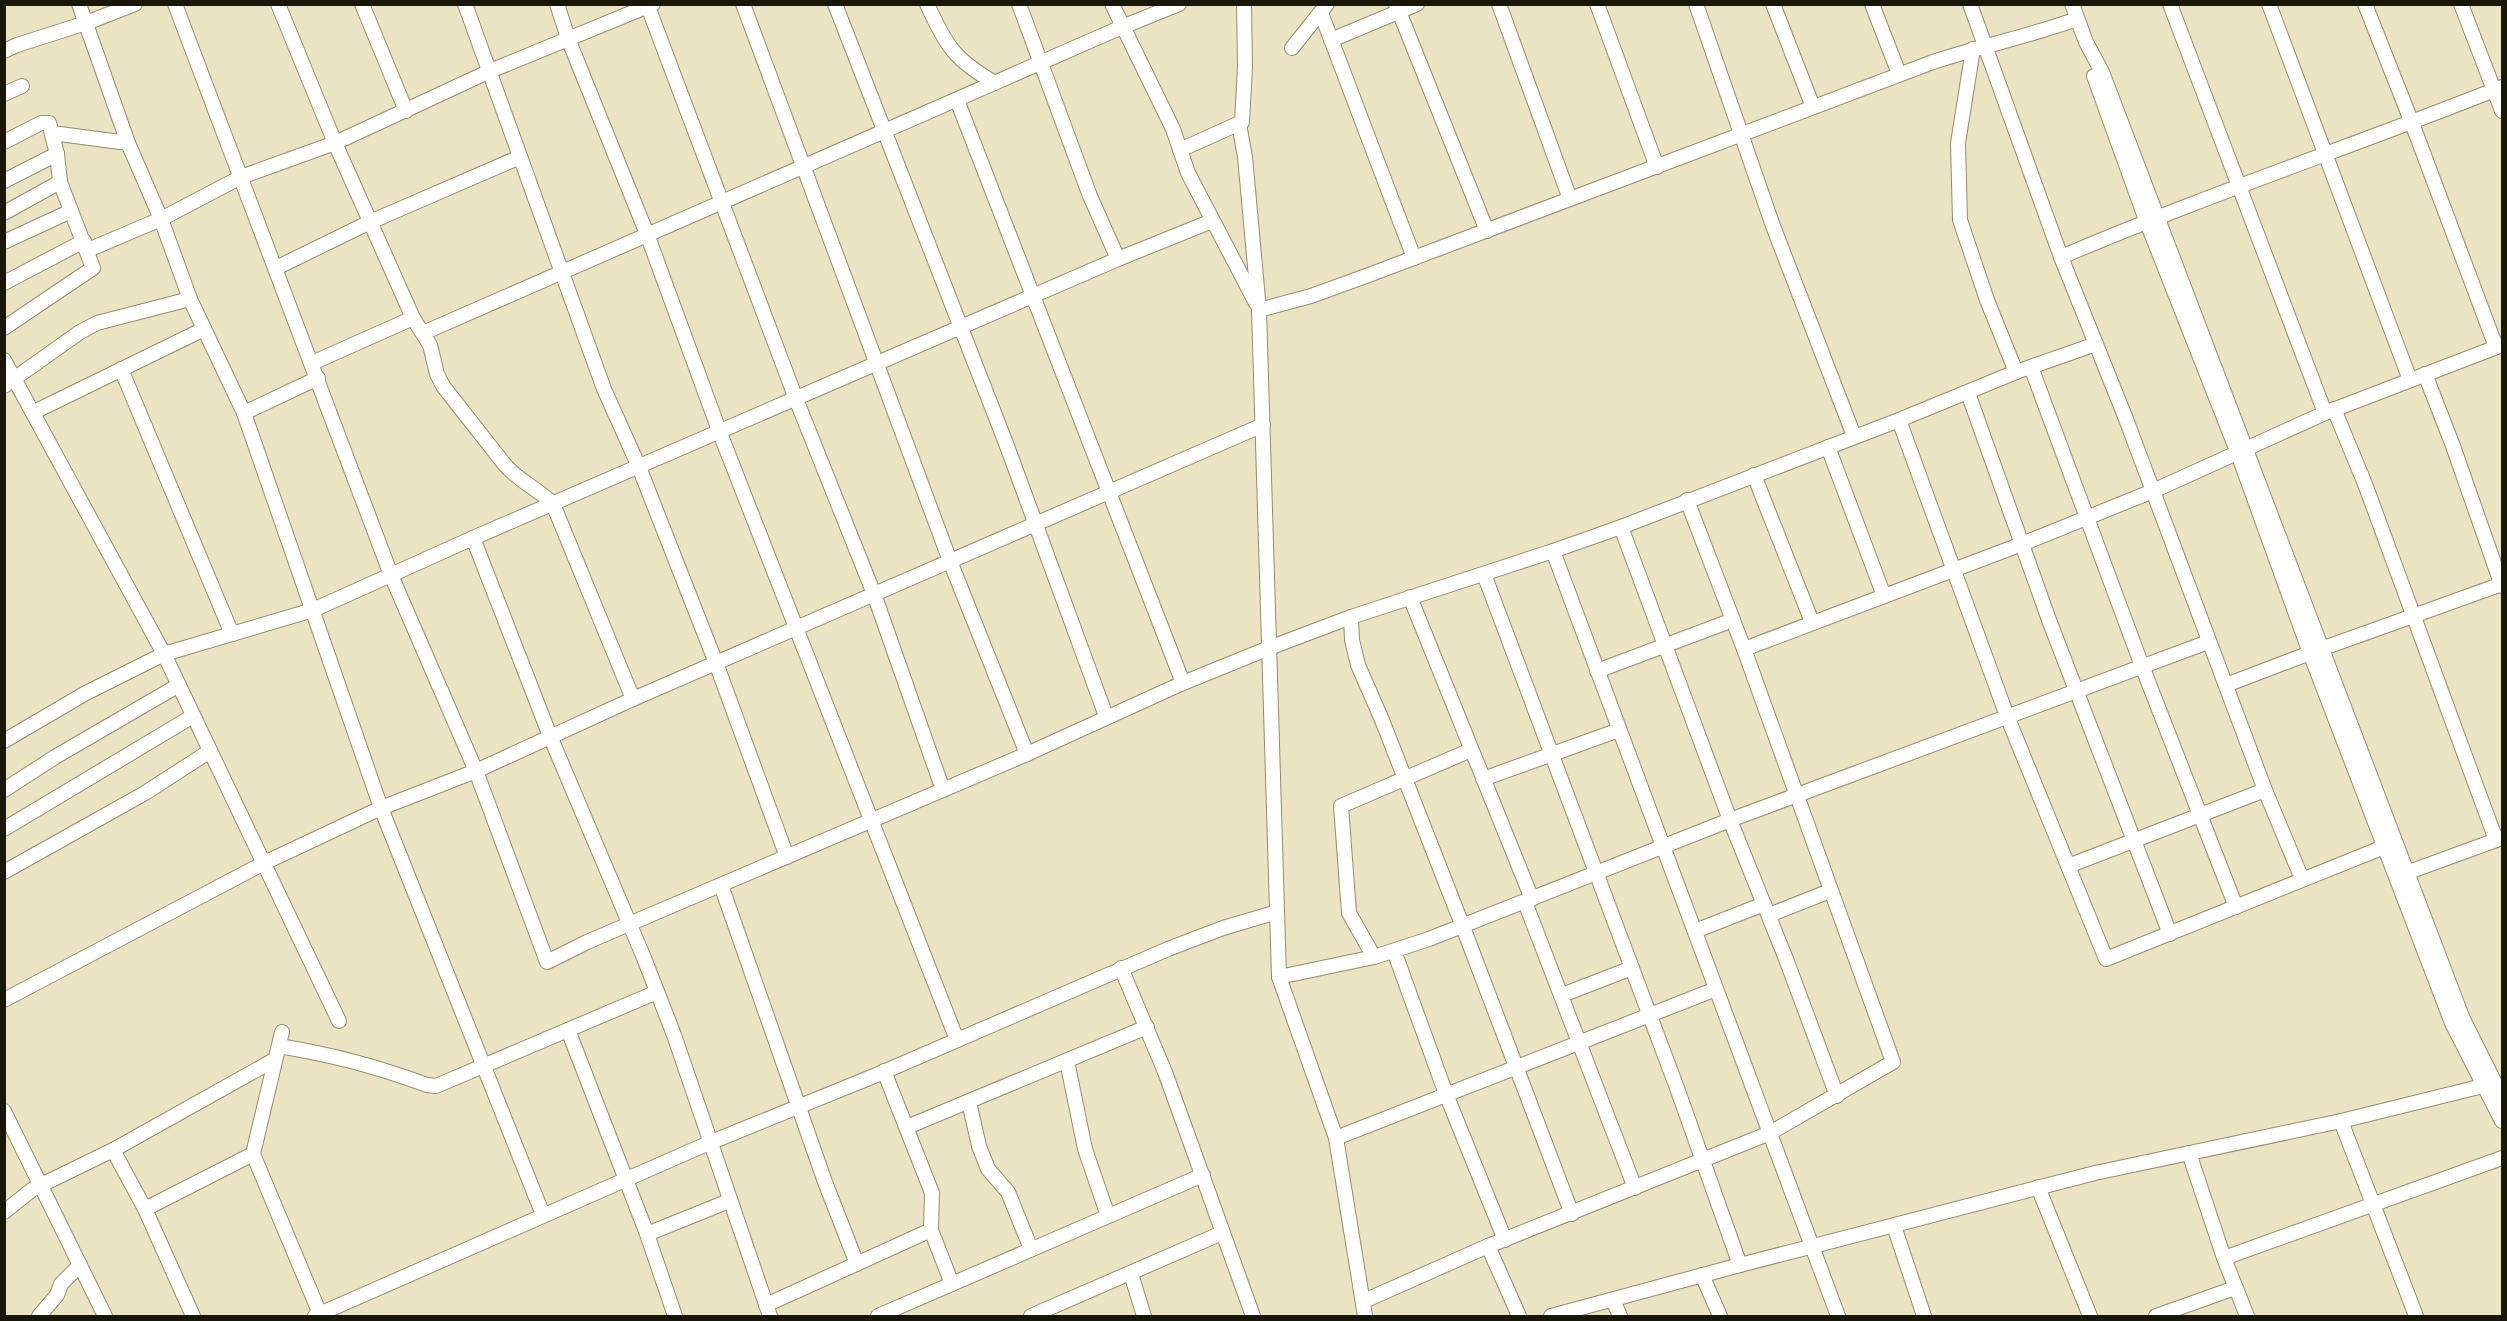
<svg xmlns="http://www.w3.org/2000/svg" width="2507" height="1321" font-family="'Source Sans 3',sans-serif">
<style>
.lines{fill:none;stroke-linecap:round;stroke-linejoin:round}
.minor-casing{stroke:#938d6e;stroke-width:16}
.minor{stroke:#fff;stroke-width:14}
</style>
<rect width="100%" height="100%" fill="#ebe4c3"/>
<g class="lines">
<g class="minor-casing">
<g id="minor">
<polyline points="79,4 128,143 161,219 190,299 244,413 381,808 543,1215"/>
<polyline points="175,4 391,575 476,771 547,962 587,942 1027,754 1183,683 1269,648 1351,617 1553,551 1621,527 1899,420 2016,372 2096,344"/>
<path d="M 278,4 L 335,143 L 413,318 L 430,345 L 437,374 L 443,386 L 505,465 C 519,481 538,489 553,504 L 633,699"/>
<polyline points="362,4 406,111"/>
<polyline points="465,4 604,389 639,467 716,663 787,857"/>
<polyline points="557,4 569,41 647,234 720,433 957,1040"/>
<polyline points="647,4 796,399 874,594 943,790"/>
<polyline points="743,4 950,561 1027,754"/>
<polyline points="835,4 1007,446 1106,716"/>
<path d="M 927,4 C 946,46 955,60 995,83"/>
<polyline points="1019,4 1090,196 1118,259"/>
<polyline points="1112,4 1173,129 1188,173 1256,303"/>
<polyline points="1396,4 1487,231"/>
<polyline points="1499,4 1570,199"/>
<polyline points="1597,4 1657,167"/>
<polyline points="1696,4 1773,226 1854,436"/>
<polyline points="1773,4 1813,107"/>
<polyline points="1872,4 1899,74"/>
<polyline points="1970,4 2061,257 2126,419 2265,790 2302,879"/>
<polyline points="2072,4 2086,42 2102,72 2463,1019 2502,1097"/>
<polyline points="2170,4 2325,413"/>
<polyline points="2269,4 2410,380"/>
<polyline points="2365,4 2412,123 2496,347"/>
<polyline points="2461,4 2502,111"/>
<polyline points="1321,13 1414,258"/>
<polyline points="1331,40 1417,4"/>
<polyline points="1292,48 1327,4"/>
<polyline points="1973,49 1958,143 1960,220 1987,300 2016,372"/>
<polyline points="4,51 17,45 86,23 135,4"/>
<polyline points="2094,76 2146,220 2237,451 2310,653 2452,1023 2502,1121"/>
<polyline points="4,94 22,86"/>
<polyline points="957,100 1183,683"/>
<polyline points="1239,124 1245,157 1259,310 1279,977 1336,1138 1365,1316"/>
<polyline points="52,133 128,143"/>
<polyline points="4,142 41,123 49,123 57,154 60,182 93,268 4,328"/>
<polyline points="1180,150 1242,122 1245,67 1244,4"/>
<polyline points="4,181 57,154"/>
<polyline points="4,213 60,182"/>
<polyline points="4,242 71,211"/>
<polyline points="88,250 161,219 241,177 335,143 490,71 653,4"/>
<path d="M 2061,257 C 2206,195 2356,145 2502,87"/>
<polyline points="276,268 370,222 520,157"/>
<polyline points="4,283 84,241"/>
<path d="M 1259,310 L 1311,296 L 1366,276 L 1933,62 C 1981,46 2030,36 2077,19"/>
<polyline points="423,333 1122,27 1179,4"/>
<polyline points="4,360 164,654 339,1021"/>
<polyline points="312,363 413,318"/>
<polyline points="2031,367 2142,666 2236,907"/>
<polyline points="121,369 232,634"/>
<polyline points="2425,374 2453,446 2502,586"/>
<polyline points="4,386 80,332 97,323 190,299"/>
<polyline points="1968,393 2049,620 2170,934"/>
<polyline points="2334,409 2365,484 2496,840"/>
<polyline points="34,412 204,329"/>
<polyline points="244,413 318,378"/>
<polyline points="1899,420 2007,716 2106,959 2384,847"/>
<polyline points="1828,447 1884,596"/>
<polyline points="1754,475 1812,622"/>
<polyline points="1621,527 1730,820 1786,959 1837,1096"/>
<polyline points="473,538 550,736 644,958 674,1035 770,1316"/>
<polyline points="1553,551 1838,1316"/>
<polyline points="1484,574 1677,1088 1740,1265"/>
<polyline points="1410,597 1532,899"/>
<polyline points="1351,617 1352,640 1358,665 1382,720 1463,927 1572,1214"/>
<polyline points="1744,649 2022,544 2153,491 2325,413 2502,345"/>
<polyline points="2321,649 2502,584"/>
<polyline points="1597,671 1733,620"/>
<polyline points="2226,685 2310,653"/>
<polyline points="4,741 86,693 164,654 313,610 473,538 1118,259 1212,221"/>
<polyline points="1483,779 1619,730"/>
<polyline points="4,790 55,757 179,685"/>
<polyline points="4,829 193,716"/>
<polyline points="2068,866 2265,790"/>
<polyline points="4,872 145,793 210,751"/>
<polyline points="2406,873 2502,838"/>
<polyline points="721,885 825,1182 857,1264"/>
<polyline points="1525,902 1635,1188"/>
<polyline points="1769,915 1830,891"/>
<polyline points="1695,931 1764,904"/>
<polyline points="1394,951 1446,1094 1505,1240"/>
<polyline points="1374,957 1349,913 1341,806 1471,750"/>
<polyline points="1121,968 1165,1072 1253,1316"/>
<polyline points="1279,977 1374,957 1429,939 1730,820 2208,642"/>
<polyline points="1562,995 1632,968"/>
<polyline points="4,1000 264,863 381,808 476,771 633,699 1263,425"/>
<polyline points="568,1030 647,1234 675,1316"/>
<polyline points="282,1032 253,1154 320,1314"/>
<path d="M 279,1046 C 333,1055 375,1066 427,1085 L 436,1086 L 657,992"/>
<polyline points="1067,1061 1085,1149 1108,1216"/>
<polyline points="884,1071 932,1193 931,1230 952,1284"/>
<polyline points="969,1102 979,1146 988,1169 1008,1192 1031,1249"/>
<polyline points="4,1111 105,1316"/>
<polyline points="2341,1121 2416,1316"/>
<polyline points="907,1127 1147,1027"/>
<polyline points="1336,1138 1716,989"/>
<polyline points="113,1150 145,1209 193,1316"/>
<polyline points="2189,1153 2224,1258 2247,1316"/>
<polyline points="2038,1187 2090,1316"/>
<polyline points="145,1209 253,1154"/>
<polyline points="4,1212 33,1189 113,1150 274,1060"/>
<polyline points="1894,1226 1924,1316"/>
<polyline points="647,1234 729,1201"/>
<polyline points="1488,1246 1519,1316"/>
<polyline points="2224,1258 2502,1158"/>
<polyline points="1131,1274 1144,1316"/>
<polyline points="1702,1275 1720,1316"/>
<polyline points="1613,1300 1620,1316"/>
<polyline points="1364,1301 1488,1246 1770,1133 1893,1062 1744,649 1687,500"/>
<polyline points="766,1305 931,1230"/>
<polyline points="39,1316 57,1295 61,1284 80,1265"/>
<polyline points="315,1316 709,1143 874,1076 1168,949 1223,928 1277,912"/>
<polyline points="878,1316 1203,1175"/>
<polyline points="1031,1316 1222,1233"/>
<polyline points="1551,1316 1740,1265 2095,1173 2341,1121 2483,1086"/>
<polyline points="2156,1316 2235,1288"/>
</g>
</g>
<use href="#minor" class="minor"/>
</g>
<rect width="2507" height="1321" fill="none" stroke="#19170a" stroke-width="12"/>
</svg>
